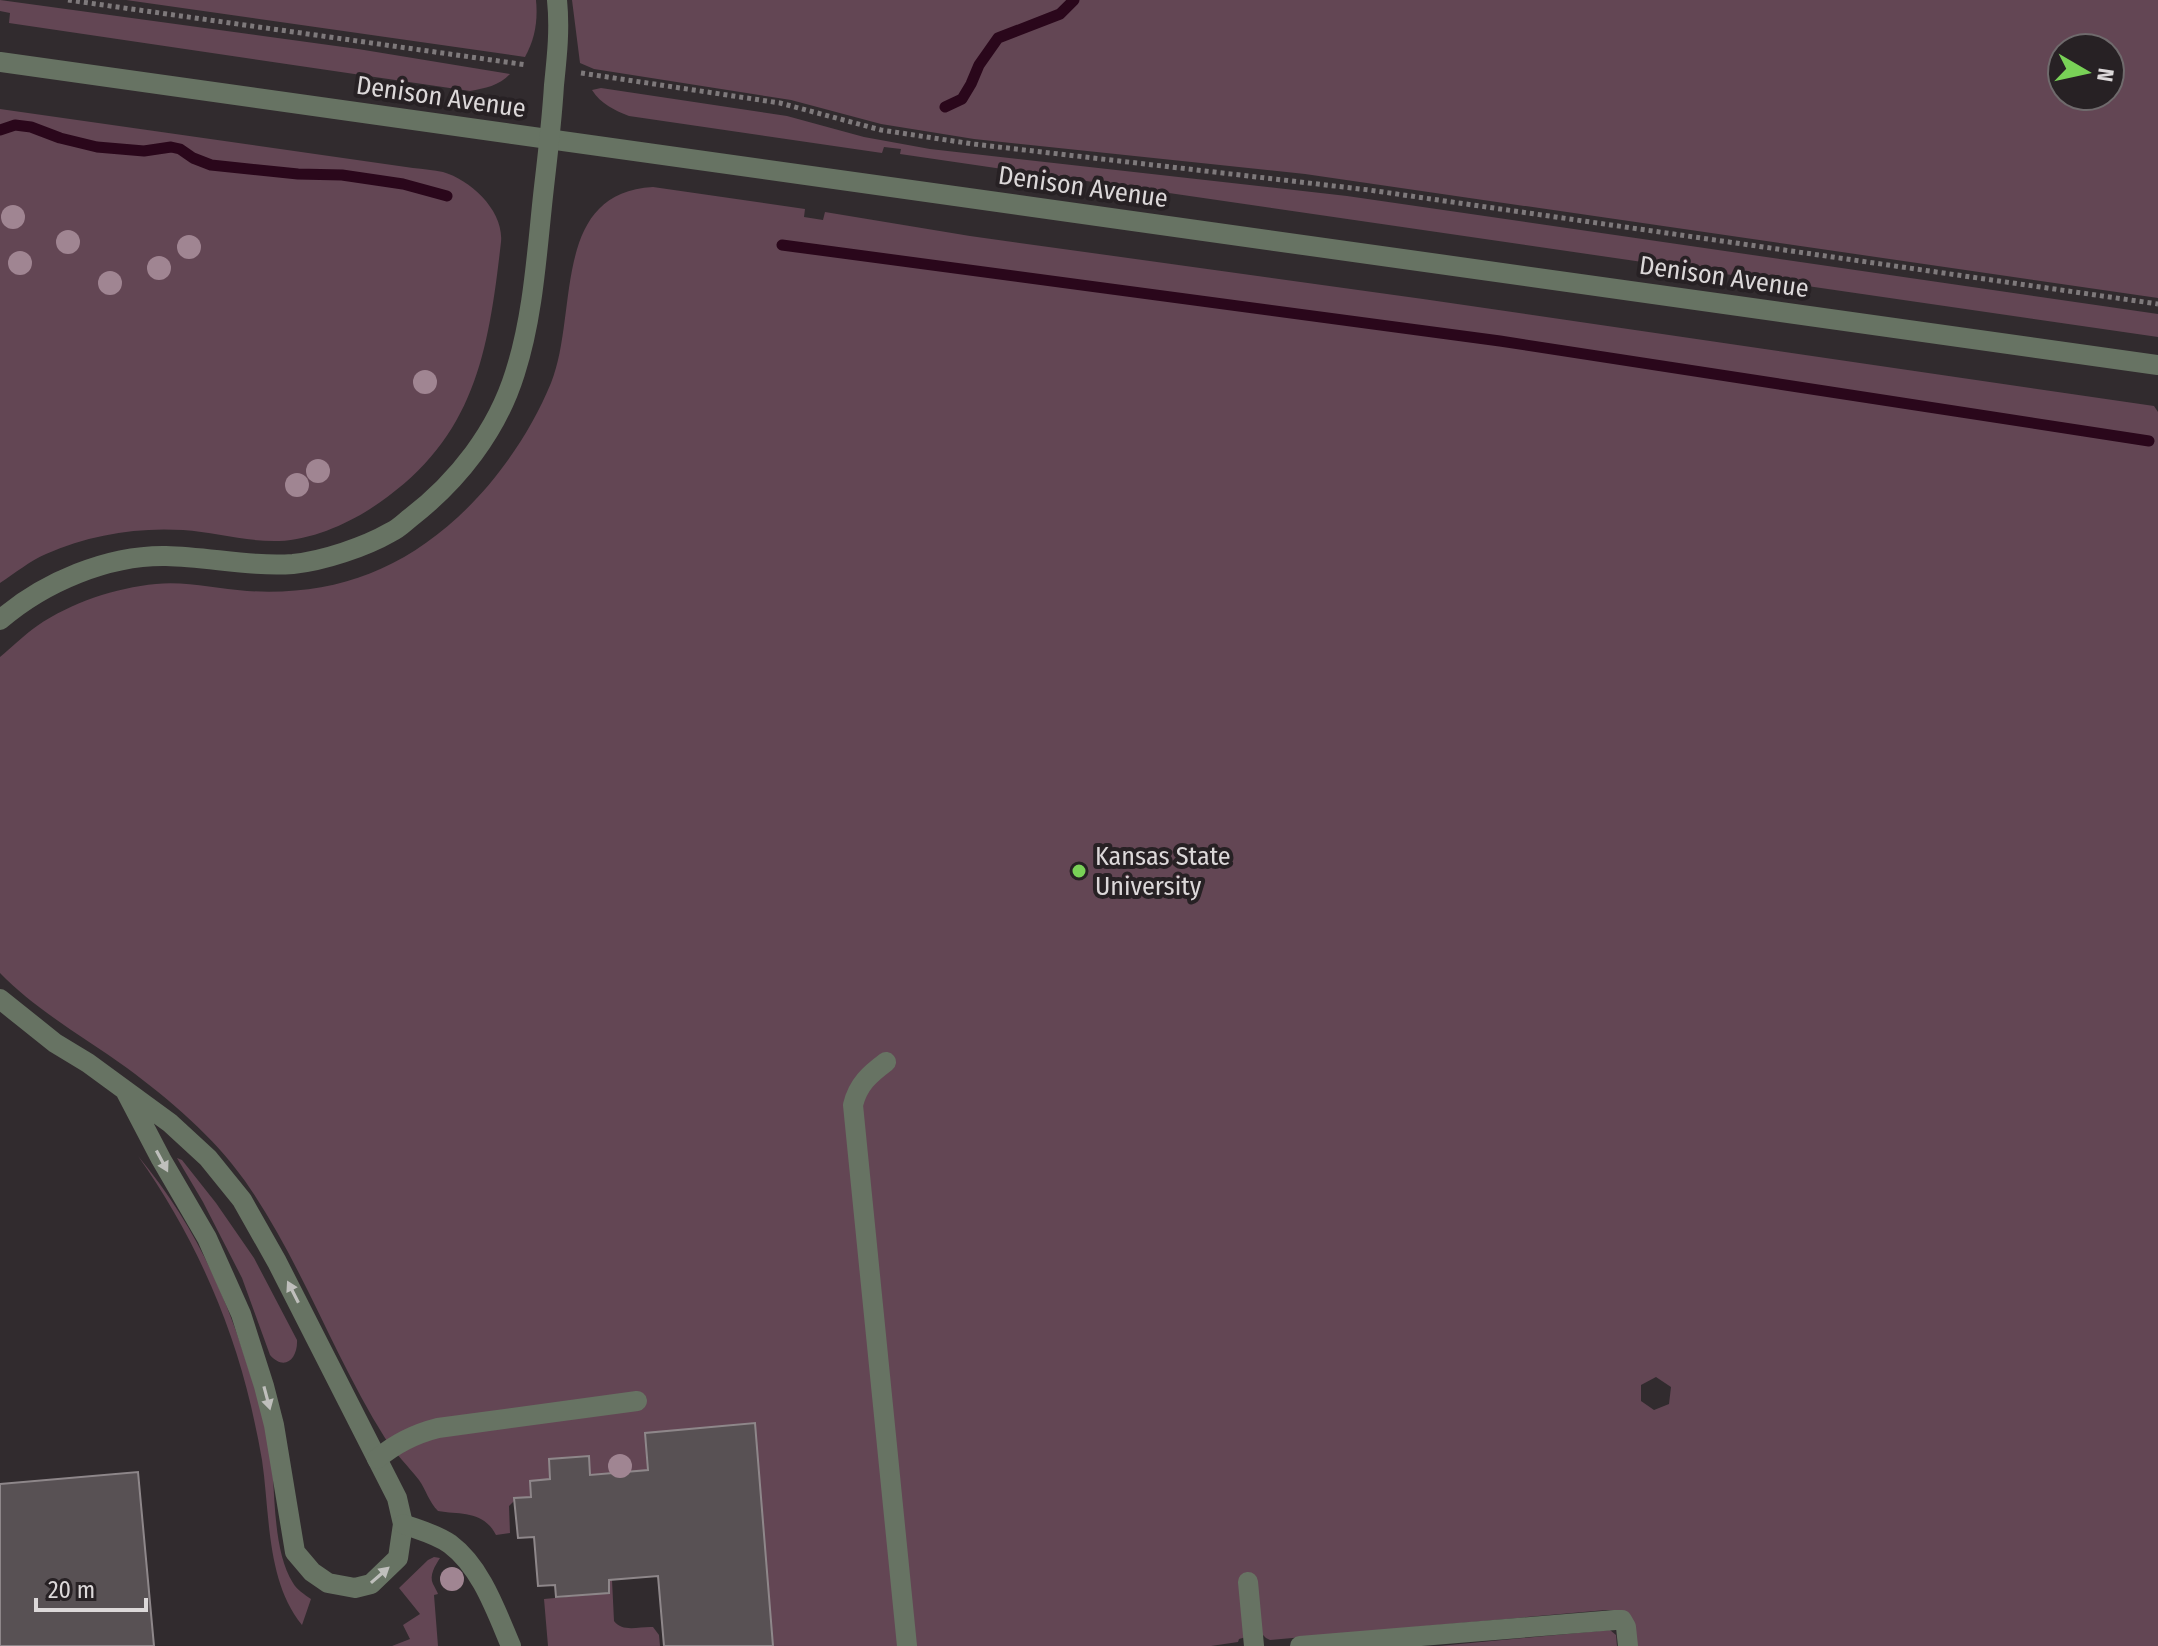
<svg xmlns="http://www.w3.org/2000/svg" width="2158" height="1646" font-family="'Fira Sans Condensed',sans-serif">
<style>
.green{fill:#634654;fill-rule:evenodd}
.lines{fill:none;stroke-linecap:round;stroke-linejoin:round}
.stream{stroke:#2a071b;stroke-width:11}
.building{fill:#585154;stroke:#8e878a;stroke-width:2}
.path{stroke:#7e797b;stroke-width:5;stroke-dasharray:4 4;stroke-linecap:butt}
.minor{stroke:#677363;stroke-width:20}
.tree{fill:#a08592}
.oneway{fill:#bfbfbc}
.poi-dot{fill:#79d157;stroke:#272124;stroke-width:3}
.labels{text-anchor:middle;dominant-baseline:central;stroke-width:8;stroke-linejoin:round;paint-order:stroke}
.street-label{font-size:26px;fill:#dcd8d9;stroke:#272124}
.poi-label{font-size:26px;fill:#dcd8d9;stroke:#272124;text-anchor:start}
</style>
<rect width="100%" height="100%" fill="#312b2e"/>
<g class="green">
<path d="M 0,0 L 358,49 L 510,74 C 499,86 485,88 470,91 L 9,23 L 10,13 L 0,11 Z"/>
<path d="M 126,0 L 536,0 C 538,21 535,39 525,57 Z"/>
<path d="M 572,0 L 2158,0 L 2158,298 L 1305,174 L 974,139 L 881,124 L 791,100 L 594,69 L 580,63 ZM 2062,48 L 2110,48 L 2110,96 L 2062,96 Z"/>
<path d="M 601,88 L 787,116 L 864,137 L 930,149 L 1347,196 L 2158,314 L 2158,337 L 900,154 L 901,149 L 884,147 L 882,153 L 629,116 C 614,110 601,104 592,90 Z"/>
<path d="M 0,109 L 413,168 C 423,169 434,170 443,172 C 471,180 504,211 501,242 C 488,356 474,442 370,509 C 345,525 310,540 279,541 C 247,542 215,532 183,530 C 136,527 89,535 46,554 C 30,561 15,573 0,583 Z"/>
<path d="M 653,187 L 805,209 L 804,217 L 823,220 L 825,212 L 970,236 L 1423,299 L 2154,406 L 2158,412 L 2158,1646 L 1636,1646 L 1620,1611 L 1606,1610 L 1270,1640 L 1266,1638 L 1263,1635 L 1253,1635 L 1239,1639 L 1238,1642 L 1211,1646 L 773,1646 L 754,1423 L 645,1433 L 648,1470 L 629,1472 L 627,1461 L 617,1459 L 611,1465 L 611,1474 L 590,1475 L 589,1456 L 549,1459 L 550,1479 L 530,1481 L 531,1497 L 515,1500 L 509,1506 L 510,1533 L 496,1535 C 483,1510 461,1515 438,1511 C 429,1502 426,1490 419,1480 C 408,1466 395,1453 385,1438 C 333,1355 301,1261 245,1181 C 213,1136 170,1100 127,1068 C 84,1037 37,1011 0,973 L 0,657 C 12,647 24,635 37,626 C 72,602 115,588 156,584 C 187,581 217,589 247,591 C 330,596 397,573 458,517 C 497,481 531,432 551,383 C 579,314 550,193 653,187 ZM 1656,1377 L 1671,1387 L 1669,1404 L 1654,1410 L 1641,1401 L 1641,1385 Z"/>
<path d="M 138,1156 C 192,1221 224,1289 249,1370 C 255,1389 264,1408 268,1428 C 277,1472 269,1545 293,1583 C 297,1590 304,1594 311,1599 L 302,1625 C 266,1581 270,1513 262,1460 C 259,1442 255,1424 251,1406 C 230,1316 191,1231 138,1156 Z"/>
<path d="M 177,1158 L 182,1160 L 216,1203 L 254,1258 L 297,1340 C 298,1358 285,1372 270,1355 L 242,1278 L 203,1202 Z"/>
<path d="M 434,1557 L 440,1558 C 435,1566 429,1575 433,1584 C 435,1588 437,1591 438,1594 L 434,1595 L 438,1646 L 392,1646 L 410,1639 L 403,1625 L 420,1614 L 399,1588 L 428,1560 Z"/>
<path d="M 609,1580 L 612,1580 L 614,1621 C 623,1633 640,1626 653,1627 L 659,1635 L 660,1646 L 548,1646 L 544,1599 L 609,1593 Z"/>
<polygon points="1610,1630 1616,1635 1617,1646 1439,1646"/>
</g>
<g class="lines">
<g class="stream">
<polyline points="945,107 962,99 971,84 979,65 998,38 1060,14 1074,0"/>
<polyline points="0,130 15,125 31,127 60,138 97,147 144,151 171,147 180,149 193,158 211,165 298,174 342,175 403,184 447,196"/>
<polyline points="782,245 1500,341 2149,441"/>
</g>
</g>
<g class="building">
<polygon points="755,1423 773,1646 664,1646 658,1576 609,1580 609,1593 556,1597 555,1585 538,1586 534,1537 518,1538 514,1498 531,1497 530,1481 550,1479 549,1459 589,1456 590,1475 648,1470 645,1433"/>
<polygon points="138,1472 154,1646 0,1646 0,1484"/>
</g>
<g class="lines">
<g class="path">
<polyline points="68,0 527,65"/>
<polyline points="581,73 780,103 881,130 973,144 1369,190 2158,304"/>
</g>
<g class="minor">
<polyline points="0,62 2158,365"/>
<path d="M 0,620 C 44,582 108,555 166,556 C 209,557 251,567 293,564 C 323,561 365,547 391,532 C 398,529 404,523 410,518 C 458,481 497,431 515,373 C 534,314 537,248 544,187 C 548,153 552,119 554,85 C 557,56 560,29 557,0"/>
<polyline points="0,999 55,1043 88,1063 170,1123 208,1158 242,1200 277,1262 397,1498 403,1524 398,1558 371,1584 355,1588 328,1583 312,1572 295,1552 274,1425 264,1386 241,1314 207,1238 161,1159 126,1092"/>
<path d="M 886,1062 C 870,1074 858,1084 853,1105 L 907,1646"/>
<path d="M 377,1459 C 396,1443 414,1434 438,1428 L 637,1401"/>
<path d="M 403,1524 C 419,1530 436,1534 450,1544 C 481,1567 496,1611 511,1646"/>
<polyline points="1248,1582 1254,1646"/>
<polyline points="1300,1646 1615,1620 1622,1620 1626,1627 1628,1646"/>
</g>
</g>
<g class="tree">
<circle cx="13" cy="217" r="12"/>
<circle cx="68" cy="242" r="12"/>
<circle cx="189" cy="247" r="12"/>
<circle cx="20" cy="263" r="12"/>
<circle cx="159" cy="268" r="12"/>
<circle cx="110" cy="283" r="12"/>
<circle cx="425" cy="382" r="12"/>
<circle cx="318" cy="471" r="12"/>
<circle cx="297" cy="485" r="12"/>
<circle cx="620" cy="1466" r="12"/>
<circle cx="452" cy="1579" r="12"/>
</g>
<defs><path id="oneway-solid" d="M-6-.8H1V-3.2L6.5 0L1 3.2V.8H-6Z" transform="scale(2)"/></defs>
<g class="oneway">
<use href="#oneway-solid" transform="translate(162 1161) rotate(62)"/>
<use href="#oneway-solid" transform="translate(293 1292) rotate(-117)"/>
<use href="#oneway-solid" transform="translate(267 1398) rotate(75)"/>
<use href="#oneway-solid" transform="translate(380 1575) rotate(-41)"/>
</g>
<circle class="poi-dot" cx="1079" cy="871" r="8"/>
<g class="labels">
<g class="street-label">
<text transform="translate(441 97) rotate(8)">Denison Avenue</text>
<text transform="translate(1083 187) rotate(8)">Denison Avenue</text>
<text transform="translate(1724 277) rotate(8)">Denison Avenue</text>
</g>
<g class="poi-label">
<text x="1095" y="856">Kansas State<tspan x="1095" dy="30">University</tspan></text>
</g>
</g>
<g transform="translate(2086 72) rotate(99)"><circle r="38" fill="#272124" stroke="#6f6a6c" stroke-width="2"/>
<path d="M0-6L14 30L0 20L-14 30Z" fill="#79d157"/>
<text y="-12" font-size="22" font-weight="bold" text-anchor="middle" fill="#dcd8d9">N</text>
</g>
<path d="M36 1598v12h110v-12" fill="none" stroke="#dcd8d9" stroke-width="4"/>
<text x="48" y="1598" font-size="24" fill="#dcd8d9" stroke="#272124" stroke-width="6" paint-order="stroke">20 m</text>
</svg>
